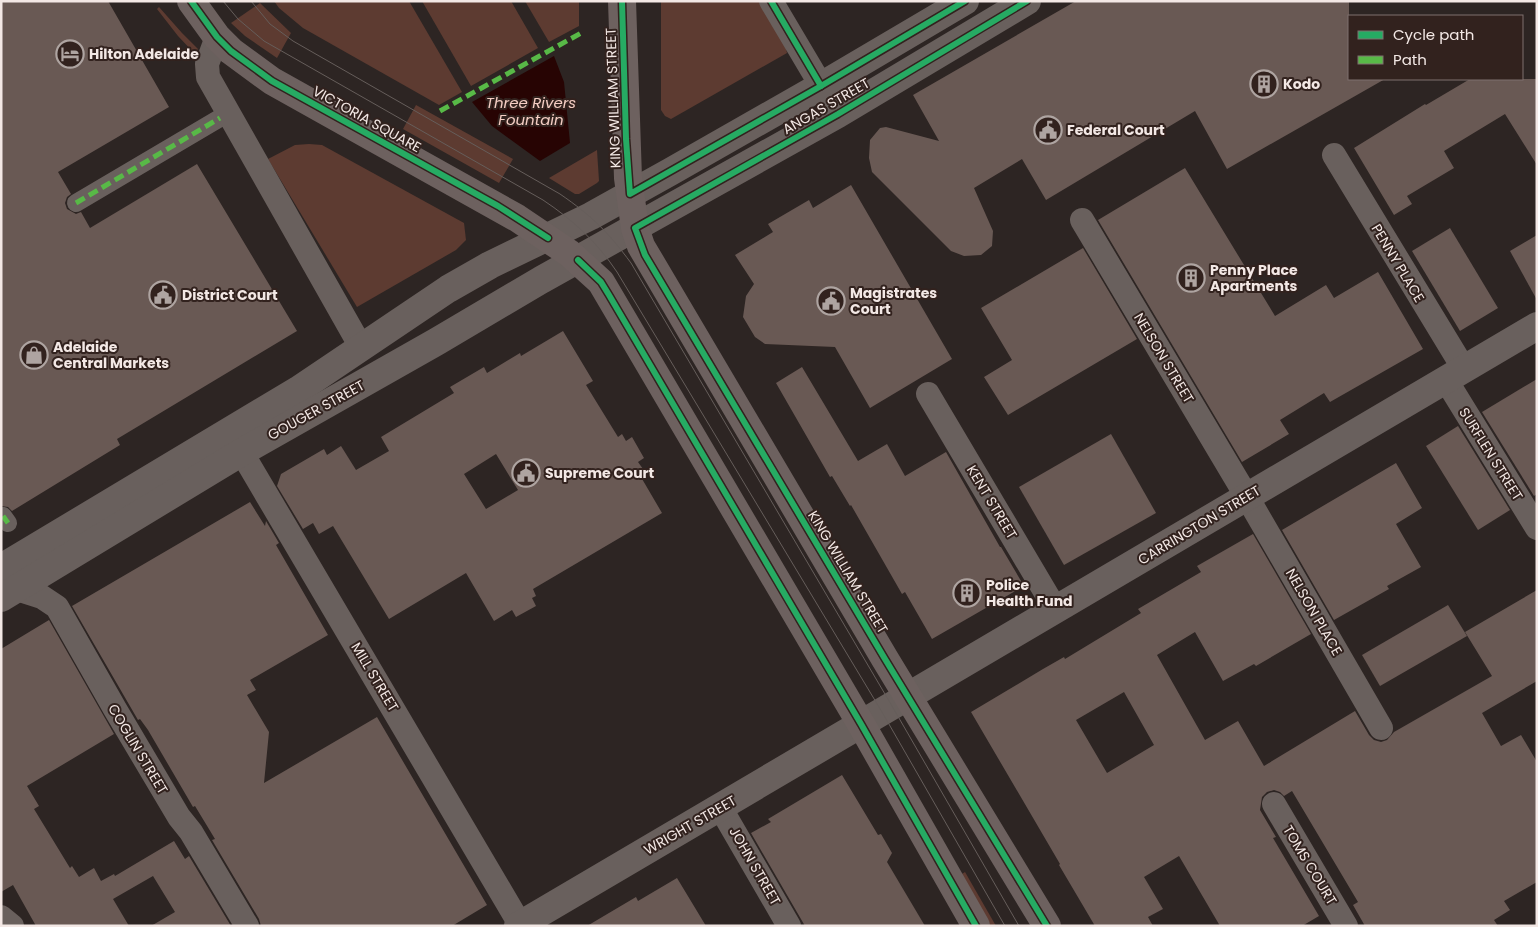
<svg xmlns="http://www.w3.org/2000/svg" width="1538" height="927" font-family="Poppins,sans-serif">
<style>
.green{fill:#5d3b31}
.water{fill:#270403}
.building{fill:#695954;fill-rule:evenodd}
.lines{fill:none;stroke-linecap:round;stroke-linejoin:round}
.pedestrian{stroke:#69605d;stroke-width:18}
.minor{stroke:#69605d;stroke-width:24}
.tertiary{stroke:#69605d;stroke-width:28}
.secondary{stroke:#6d615f;stroke-width:28}
.tram{stroke:#665e5b;stroke-width:1}
.quiet{stroke:#58b947;stroke-width:5;stroke-dasharray:10 5;stroke-linecap:butt}
.cycleway-casing{stroke:#32221e;stroke-width:9}
.cycleway{stroke:#26ab63;stroke-width:6}
.labels{text-anchor:middle;dominant-baseline:central;stroke-width:4;stroke-linejoin:round;paint-order:stroke}
.poi-label{font-size:14px;font-weight:bold;fill:#f3e8e5;stroke:#32221e;text-anchor:start}
.street-label{font-size:14px;fill:#f3e8e5;stroke:#32221e}
.water-label{font-size:15px;font-style:italic;fill:#f4cdc3;stroke:#32221e}
</style>
<rect width="100%" height="100%" fill="#2d2523"/>
<g class="green">
<polygon points="274,1 409,1 462,92 439,105 303,28 279,8"/>
<polygon points="422,1 511,1 538,48 471,86"/>
<polygon points="525,1 579,1 579,26 549,42"/>
<polygon points="661,1 761,1 784,40 787,53 671,119 665,116 661,110"/>
<polygon points="260,3 291,33 277,58 245,36 231,23"/>
<polygon points="159,7 182,33 198,49 195,54 178,36 157,9"/>
<polygon points="416,105 513,159 499,183 403,129"/>
<polygon points="309,144 322,145 464,223 466,240 456,250 357,307 268,159 295,145"/>
<polygon points="597,150 599,181 597,183 579,194 575,194 549,178"/>
<polygon points="965,872 996,926 987,926 962,874"/>
</g>
<polygon class="water" points="554,56 564,82 570,143 540,161 492,126 472,102"/>
<g class="building">
<polygon points="1,1 108,1 169,107 58,172 71,194 67,197 65,203 67,209 76,214 81,212 90,228 197,164 297,331 117,439 120,445 12,511 8,507 1,506"/>
<polygon points="1076,1 1349,1 1349,79 1385,79 1227,169 1195,111 1046,200 1022,159 974,188 993,231 992,246 981,255 964,256 951,251 872,172 869,158 870,140 880,128 886,127 939,141 913,95"/>
<polygon points="1470,79 1537,79 1537,165 1505,114 1444,151 1454,168 1407,196 1412,204 1394,215 1354,148 1425,104 1426,105"/>
<polygon points="1185,168 1275,316 1326,285 1334,298 1378,272 1423,349 1330,402 1324,393 1280,420 1289,434 1242,462 1098,220"/>
<polygon points="851,185 952,359 870,408 835,347 765,344 755,337 743,317 746,296 754,284 735,255 773,232 768,224 809,200 813,208"/>
<polygon points="1450,228 1498,308 1460,331 1412,251"/>
<polygon points="1537,235 1537,300 1510,251"/>
<polygon points="1083,248 1137,339 1008,415 984,377 1012,360 981,308"/>
<path d="M 563,331 L 593,381 L 586,385 L 618,437 L 622,434 L 626,441 L 632,437 L 644,458 L 638,462 L 643,469 L 638,472 L 662,513 L 533,589 L 536,596 L 532,598 L 536,606 L 516,617 L 512,610 L 494,621 L 466,573 L 389,619 L 333,526 L 319,534 L 313,523 L 303,529 L 277,486 L 281,474 L 324,449 L 327,455 L 341,446 L 356,470 L 389,451 L 381,437 L 454,393 L 450,387 L 484,367 L 487,373 L 520,353 L 521,356 ZM 496,454 L 518,490 L 486,509 L 464,474 Z"/>
<polygon points="802,367 858,461 887,444 905,476 946,452 1000,547 1001,547 1024,586 932,639 905,592 902,594 851,505 850,506 832,476 830,477 776,383"/>
<polygon points="1537,379 1537,494 1534,496 1482,412"/>
<polygon points="1458,426 1510,510 1478,530 1426,446"/>
<polygon points="1111,434 1156,513 1064,565 1019,487"/>
<polygon points="1396,463 1422,508 1396,524 1421,567 1387,586 1389,589 1334,620 1282,530"/>
<polygon points="250,502 265,526 266,521 279,543 276,545 328,635 250,680 256,690 247,695 269,732 264,783 377,717 487,905 452,926 261,926 259,919 212,840 215,839 195,806 193,807 148,730 140,719 138,720 72,606"/>
<path d="M 1253,534 L 1311,634 L 1256,666 L 1254,664 L 1223,681 L 1195,632 L 1157,655 L 1205,740 L 1238,721 L 1264,766 L 1355,711 L 1369,735 L 1374,740 L 1381,742 L 1387,740 L 1394,732 L 1492,676 L 1465,632 L 1537,590 L 1537,681 L 1482,713 L 1501,746 L 1521,735 L 1537,762 L 1537,882 L 1504,901 L 1510,910 L 1494,920 L 1498,926 L 1365,926 L 1353,905 L 1358,902 L 1292,791 L 1284,796 L 1280,792 L 1274,790 L 1267,792 L 1262,797 L 1260,810 L 1276,837 L 1273,838 L 1319,916 L 1302,926 L 1220,926 L 1179,856 L 1144,877 L 1163,909 L 1148,917 L 1153,926 L 1095,926 L 1059,865 L 1060,864 L 971,712 L 1043,669 L 1064,657 L 1065,659 L 1141,613 L 1138,609 L 1201,572 L 1197,566 ZM 1124,692 L 1154,745 L 1107,773 L 1076,720 Z"/>
<polygon points="1448,605 1467,636 1380,686 1362,655"/>
<polygon points="49,620 114,734 27,786 39,806 34,809 45,827 70,868 72,866 79,877 94,868 101,881 114,874 115,876 174,841 185,859 189,856 231,926 151,926 175,912 153,876 113,899 129,926 36,926 13,885 1,892 1,649"/>
<polygon points="842,775 878,835 881,834 892,853 887,862 925,926 805,926 751,833 771,822 768,819"/>
<polygon points="677,878 706,926 587,926 636,897 638,901"/>
</g>
<g class="lines">
<g class="pedestrian">
<polyline points="76,203 220,118"/>
<polyline points="3,516 8,523"/>
</g>
<g class="minor">
<polyline points="771,1 838,114"/>
<polyline points="217,37 207,64 208,77 361,347"/>
<polyline points="1334,155 1464,369"/>
<polyline points="1082,220 1247,497 1381,728"/>
<polyline points="1446,380 1537,528"/>
<polyline points="928,394 1056,610"/>
<polyline points="232,436 521,926"/>
<polyline points="17,589 42,597 57,607 115,709 179,817 191,832 247,926"/>
<polyline points="1274,804 1346,926"/>
<polyline points="720,807 789,926"/>
<polyline points="1,917 12,926"/>
</g>
<g class="tertiary">
<polyline points="1,568 298,390 448,289 490,265 591,216 670,172 821,86 965,1"/>
<polyline points="1,598 242,452 436,342 541,280 838,114 1027,1"/>
<polyline points="518,926 1537,326"/>
</g>
<g class="secondary">
<polyline points="191,1 217,37 231,51 272,81 517,218 569,253 601,282 861,724 976,926"/>
<polyline points="622,1 628,178 635,228 641,246 885,659 1047,926"/>
</g>
<g class="tram">
<path d="M 223,1 L 238,19 L 264,41 L 543,200 C 573,220 597,242 617,272 L 882,712 L 1005,926"/>
<path d="M 251,1 L 270,24 L 293,41 L 560,194 C 592,216 608,232 631,263 L 892,706 L 1019,926"/>
</g>
<g class="quiet">
<polyline points="440,111 583,32"/>
<polyline points="76,203 220,118"/>
<polyline points="3,516 8,523"/>
</g>
<g class="cycleway-casing">
<g id="cycleway">
<polyline points="191,1 217,37 231,51 272,81 498,206 548,238"/>
<polyline points="622,1 626,139 630,194 821,86 965,1"/>
<polyline points="771,1 821,86"/>
<polyline points="1027,1 838,114 635,228 645,255 885,659 1047,926"/>
<polyline points="578,260 601,282 609,295 861,724 976,926"/>
</g>
</g>
<use href="#cycleway" class="cycleway"/>
</g>
<defs>
<g id="hotel-ring" transform="scale(1.4375)"><circle r="9.5" fill="#32221e" stroke="#aea4a1" stroke-width="1.5"/><path d="M-6-4.5h1.5V1H6V5H4.5V3h-9V5H-6ZM-4 0a1.8 1.8 0 1 1 3.6 0ZM.5 0V-2.5h3Q6-2.5 6 0Z" fill="#aea4a1"/></g>
<g id="building-ring" transform="scale(1.4375)"><circle r="9.5" fill="#32221e" stroke="#aea4a1" stroke-width="1.5"/><path d="M-4-6H4V6H1V3H-1V6H-4ZM-2.5-4.3h1.7v1.8h-1.7ZM.8-4.3h1.7v1.8H.8ZM-2.5-1h1.7V.8h-1.7ZM.8-1h1.7V.8H.8Z" fill="#aea4a1"/></g>
<g id="civic-ring" transform="scale(1.4375)"><circle r="9.5" fill="#32221e" stroke="#aea4a1" stroke-width="1.5"/><path d="M-.6-6.5H3V-4.5H.6V-3L4-1V1h2V6H-6V1h2V-1L-.6-3ZM-1.2 2.5V6h2.4V2.5Z" fill="#aea4a1"/></g>
<g id="shop-ring" transform="scale(1.4375)"><circle r="9.5" fill="#32221e" stroke="#aea4a1" stroke-width="1.5"/><path d="M-5-2.5h2.3a2.7 3.5 0 0 1 5.4 0H5L5.5 6h-11ZM-1.5-2.5h3a1.5 2.3 0 0 0-3 0Z" fill="#aea4a1"/></g>
</defs>
<g fill-rule="evenodd">
<use href="#hotel-ring" x="70" y="54"/>
<use href="#building-ring" x="1264" y="84"/>
<use href="#civic-ring" x="1048" y="130"/>
<use href="#building-ring" x="1191" y="278"/>
<use href="#civic-ring" x="163" y="295"/>
<use href="#civic-ring" x="831" y="301"/>
<use href="#shop-ring" x="34" y="355"/>
<use href="#civic-ring" x="526" y="473"/>
<use href="#building-ring" x="967" y="593"/>
</g>
<g class="labels">
<g class="poi-label">
<text x="89" y="54">Hilton Adelaide</text>
<text x="1283" y="84">Kodo</text>
<text x="1067" y="130">Federal Court</text>
<text x="1210" y="270">Penny Place<tspan x="1210" dy="16">Apartments</tspan></text>
<text x="850" y="293">Magistrates<tspan x="850" dy="16">Court</tspan></text>
<text x="182" y="295">District Court</text>
<text x="53" y="347">Adelaide<tspan x="53" dy="16">Central Markets</tspan></text>
<text x="545" y="473">Supreme Court</text>
<text x="986" y="585">Police<tspan x="986" dy="16">Health Fund</tspan></text>
</g>
<g class="street-label">
<text transform="translate(613 98) rotate(-92)">KING WILLIAM STREET</text>
<text transform="translate(826 106) rotate(-30)">ANGAS STREET</text>
<text transform="translate(367 119) rotate(29)">VICTORIA SQUARE</text>
<text transform="translate(1398 263) rotate(59)">PENNY PLACE</text>
<text transform="translate(1164 358) rotate(59)">NELSON STREET</text>
<text transform="translate(316 410) rotate(-29)">GOUGER STREET</text>
<text transform="translate(1491 454) rotate(58)">SURFLEN STREET</text>
<text transform="translate(992 502) rotate(59)">KENT STREET</text>
<text transform="translate(1199 525) rotate(-31)">CARRINGTON STREET</text>
<text transform="translate(848 572) rotate(59)">KING WILLIAM STREET</text>
<text transform="translate(1314 612) rotate(60)">NELSON PLACE</text>
<text transform="translate(375 677) rotate(59)">MILL STREET</text>
<text transform="translate(138 749) rotate(59)">COGLIN STREET</text>
<text transform="translate(690 825) rotate(-30)">WRIGHT STREET</text>
<text transform="translate(1310 865) rotate(59)">TOMS COURT</text>
<text transform="translate(755 866) rotate(60)">JOHN STREET</text>
</g>
<g class="water-label">
<text x="531" y="102">Three Rivers<tspan x="531" dy="17">Fountain</tspan></text>
</g>
</g>
<rect width="1538" height="927" fill="none" stroke="#f3e8e5" stroke-width="5"/>
<rect x="1348" y="15" width="175" height="65" fill="#32221e" stroke="#7f716e"/>
<rect x="1358" y="31" width="25" height="8" fill="#26ab63" stroke="#7f716e"/>
<text x="1393" y="40" font-size="15" fill="#f3e8e5">Cycle path</text>
<rect x="1358" y="56" width="25" height="8" fill="#58b947" stroke="#7f716e"/>
<text x="1393" y="65" font-size="15" fill="#f3e8e5">Path</text>
</svg>
